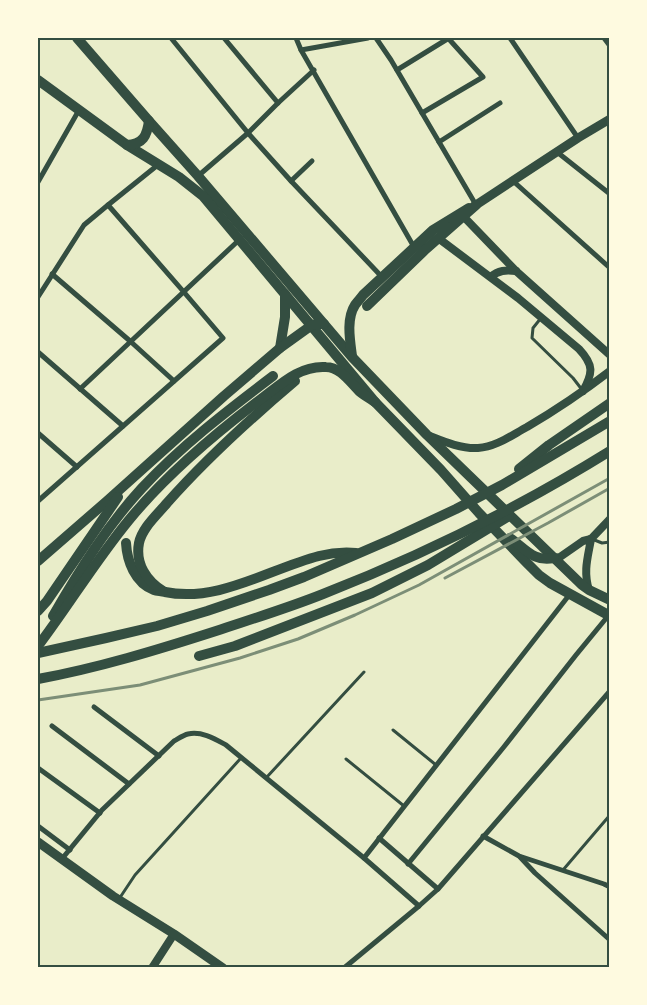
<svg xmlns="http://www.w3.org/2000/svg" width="647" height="1005" font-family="Inter,sans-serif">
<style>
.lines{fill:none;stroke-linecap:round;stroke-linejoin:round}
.service{stroke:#344e41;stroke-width:3}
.minor{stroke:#344e41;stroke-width:5}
.tertiary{stroke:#344e41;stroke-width:8}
.secondary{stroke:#344e41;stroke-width:9}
.primary{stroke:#344e41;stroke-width:10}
.trunk{stroke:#344e41;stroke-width:10}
.rail{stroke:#7c8e77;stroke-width:3}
.neatline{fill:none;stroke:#344e41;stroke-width:2}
</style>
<rect width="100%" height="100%" fill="#e9edc9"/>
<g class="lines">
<g class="service">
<polyline points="541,318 533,328 532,338 573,378 583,391"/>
<polyline points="592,539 602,543 610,542"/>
<polyline points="393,730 436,765"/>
<polyline points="346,759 404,806"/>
<polyline points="266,778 364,672"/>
<polyline points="563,870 610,815"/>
<polyline points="119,899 135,875 241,758"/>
</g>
<g class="minor">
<polyline points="171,38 248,133 291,181 382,277"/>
<polyline points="224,38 278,103"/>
<polyline points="296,38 301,50 414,247"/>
<polyline points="376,38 391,60 476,205"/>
<polyline points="510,38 578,138"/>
<polyline points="604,38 610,46"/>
<polyline points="301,50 368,38"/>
<polyline points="397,70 449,38"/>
<polyline points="422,113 483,77 448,38"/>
<polyline points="439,142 500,103"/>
<polyline points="557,152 610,194"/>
<polyline points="198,176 248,133 278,103 314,70"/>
<polyline points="291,181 312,161"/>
<polyline points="513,181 610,268"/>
<polyline points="38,182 79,110"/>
<polyline points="52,274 130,341 174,381"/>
<polyline points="38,297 84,225 108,205 159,164"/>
<polyline points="38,352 123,426"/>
<polyline points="80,389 239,240"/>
<polyline points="38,433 77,467"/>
<polyline points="38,501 223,338 183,291 108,205"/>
<polyline points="94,707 159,756"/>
<polyline points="52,726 129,784"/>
<polyline points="38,768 100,813"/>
<polyline points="38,826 70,850"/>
<polyline points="483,836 519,856 604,884 610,887"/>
<polyline points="379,838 438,889"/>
<polyline points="520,857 535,873 610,940"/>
<polyline points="364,858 570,594"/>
<path d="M 61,860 L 102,810 L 174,741 C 178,739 183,735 188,734 C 202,731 215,739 226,745 L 364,858 L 419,906"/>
<polyline points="408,864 503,748 576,655 608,616"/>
<polyline points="344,968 419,906 438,889 610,691"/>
</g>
<g class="tertiary">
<polyline points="463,216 516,271 610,355"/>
<path d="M 438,238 L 518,298 L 579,349 C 594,365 593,373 583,391"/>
<path d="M 491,277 C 498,270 506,270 516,271"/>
<path d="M 430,436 C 445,442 462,449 478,448 C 496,447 512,435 527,427 C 556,410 584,391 610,371"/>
<polyline points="591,539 610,519"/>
<polyline points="554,558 560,557 583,541 591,539"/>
<path d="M 589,590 C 583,571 588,557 591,539"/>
<polyline points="152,968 174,934"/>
</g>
<g class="secondary">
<polyline points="476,205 578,138 610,119"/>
<polyline points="38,842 113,896 174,934 223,968"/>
</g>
<g class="primary">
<polyline points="77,38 149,121 198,176 352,357 427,435 582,585 589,590 610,600"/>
<polyline points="38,80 127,145 179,177 203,196 375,402 441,470 479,513 526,562 539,575 550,583 610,616"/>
<path d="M 127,145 C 143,144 147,136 149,121"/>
<path d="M 352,356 C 350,340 346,319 355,305 C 358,301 361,298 363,295 L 433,230 L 469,208"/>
<path d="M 510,538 C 526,549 533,562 554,558"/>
</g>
<g class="trunk">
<polyline points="367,306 426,249 476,205"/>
<polyline points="280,348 285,317 285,294"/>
<polyline points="519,469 549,445 610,403"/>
<path d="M 126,543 C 127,561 135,583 154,590 C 157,591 162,591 165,592 C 218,603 269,569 319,556 C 331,553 344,552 356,553"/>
<polyline points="38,561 107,501 224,396 280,348 312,325 316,324 324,324"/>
<path d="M 163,591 C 147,581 135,564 139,543 C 142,528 157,515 167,503 C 206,459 250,419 295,381"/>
<polyline points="38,611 47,601 118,497"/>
<path d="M 53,616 C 79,571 107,526 142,488 C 181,446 228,410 273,376"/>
<path d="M 38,646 C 69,605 96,560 129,520 C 166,475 211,437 257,402 C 278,387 298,365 326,367 C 340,367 350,382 359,391 C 364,395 369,398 375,402"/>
<polyline points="38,653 106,638 157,626 207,611 269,590 304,577 392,539 456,509 502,485 610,421"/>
<polyline points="199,656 235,646 372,593 428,565 509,516"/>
<path d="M 38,679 C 98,668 157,650 216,631 C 252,619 288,608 323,594 C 423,555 518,508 610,451"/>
</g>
<g class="rail">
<polyline points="445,578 548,523 610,488"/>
<polyline points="38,700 140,685 240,658 298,639 355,615 419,585 610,478"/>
</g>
</g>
<rect width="647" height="1005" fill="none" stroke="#fefae0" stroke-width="78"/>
<rect x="39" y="39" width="569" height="927" class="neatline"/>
</svg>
